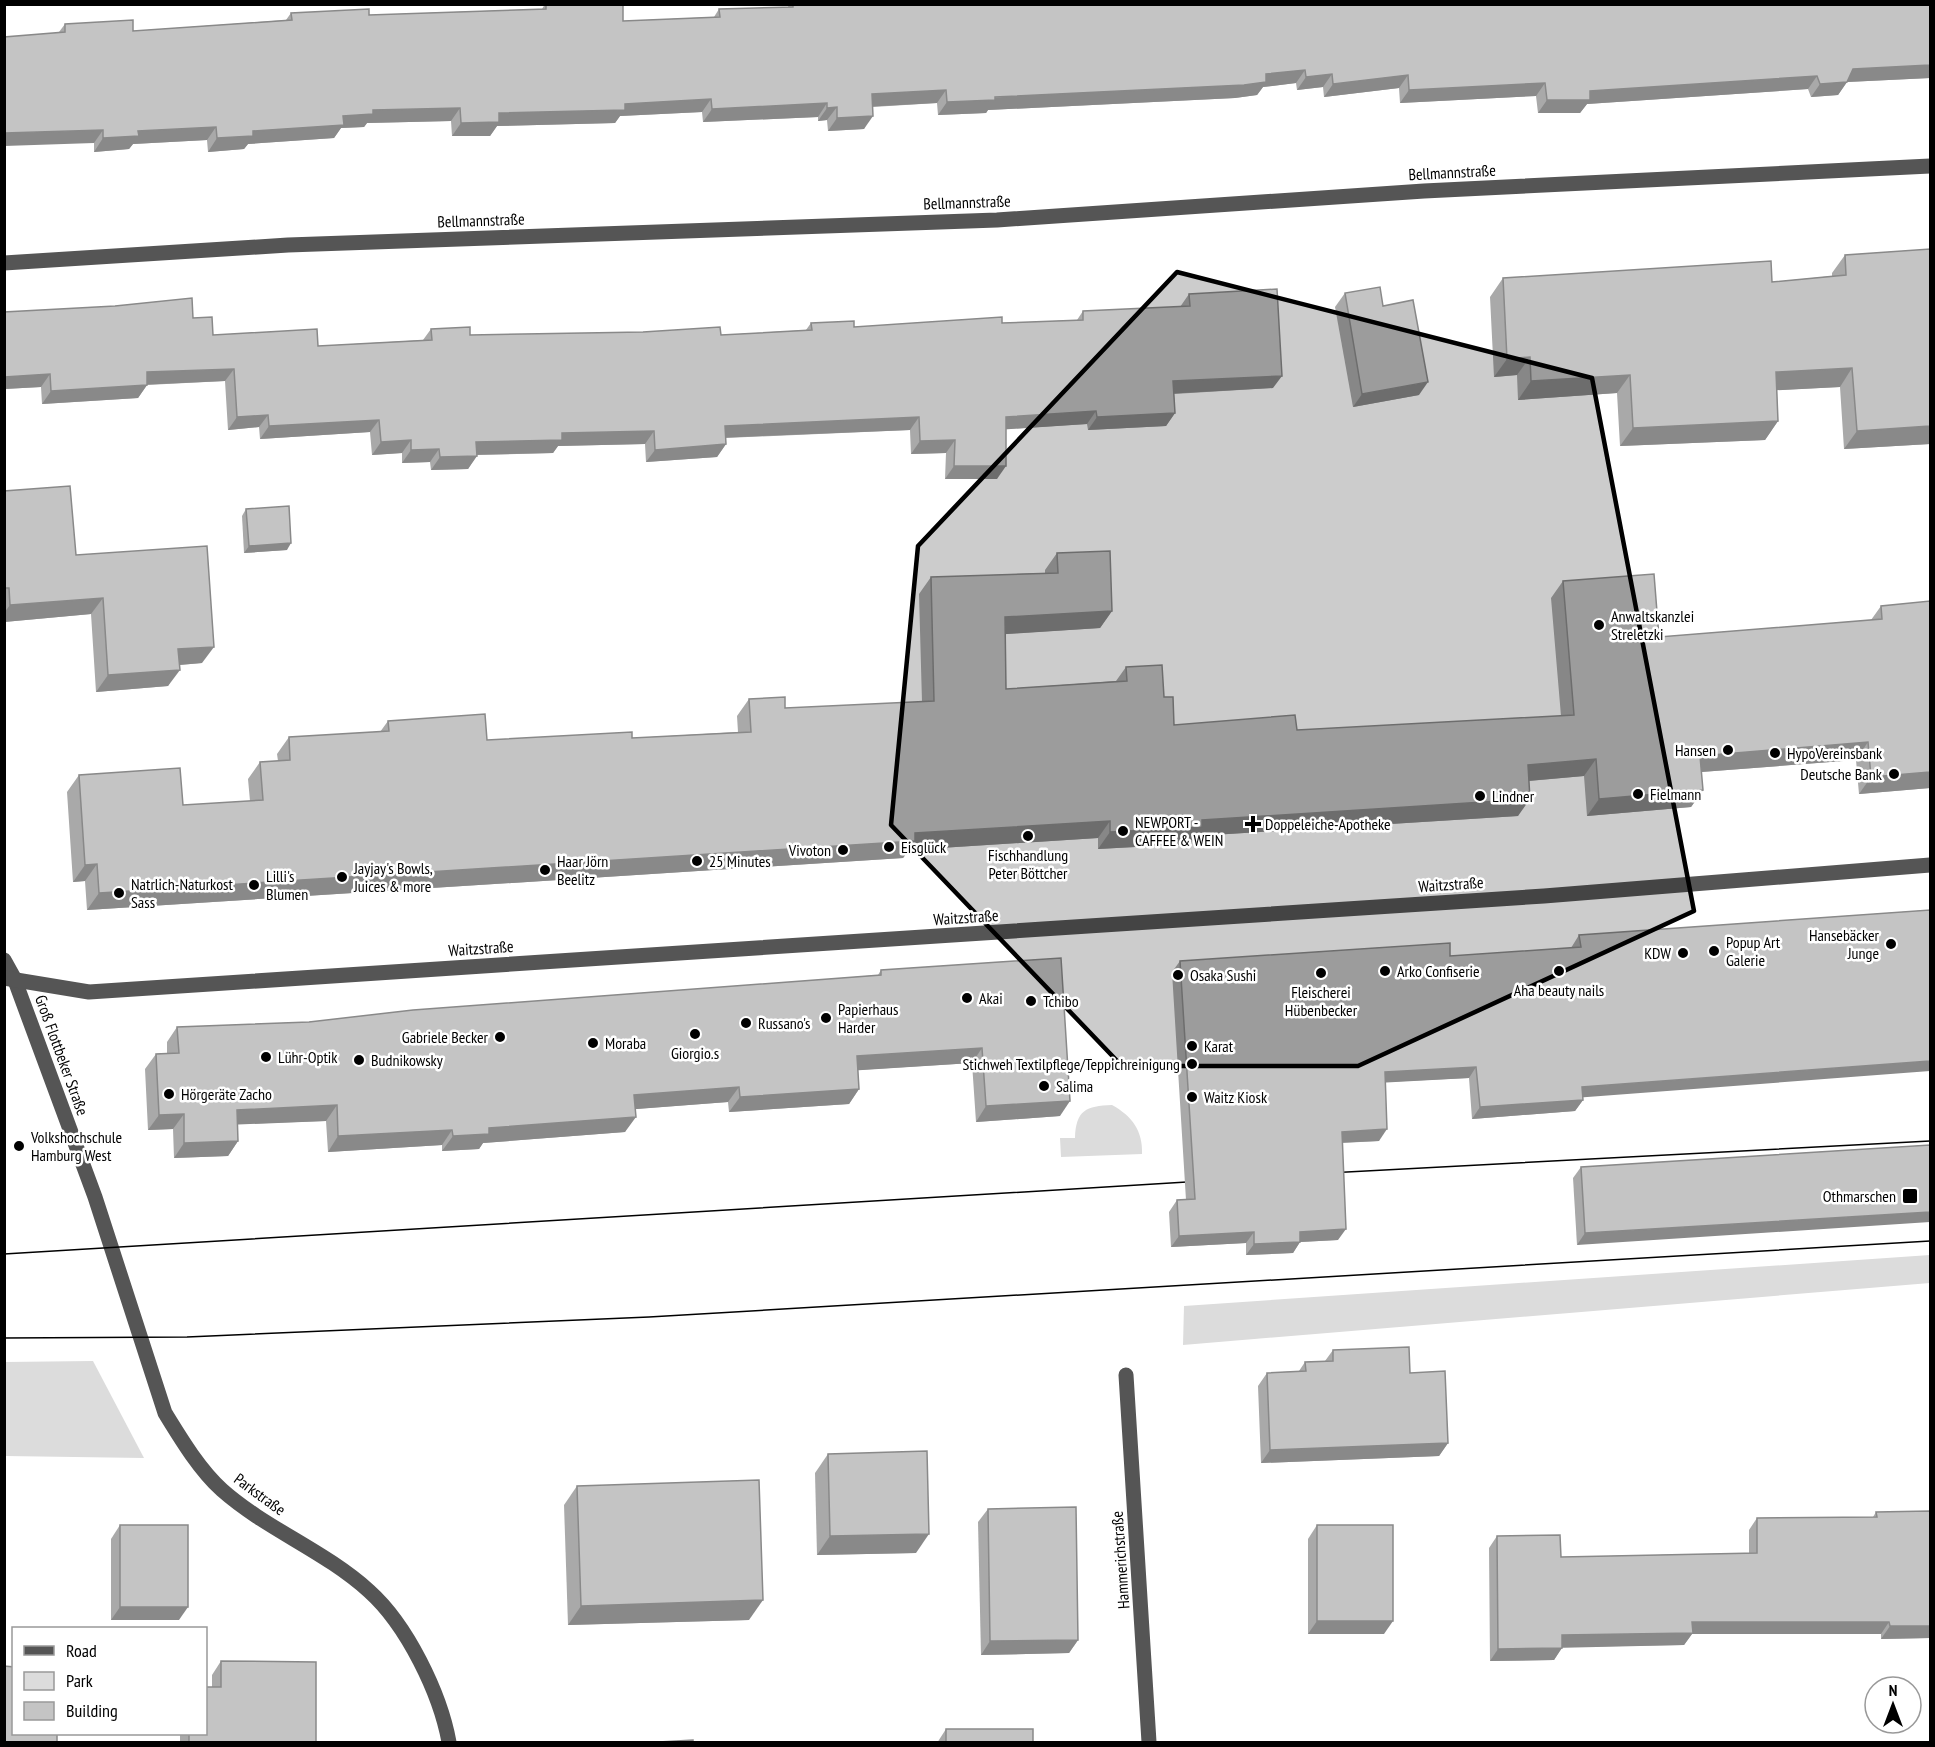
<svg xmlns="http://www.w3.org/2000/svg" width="1935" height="1747" font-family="'PT Sans Narrow',sans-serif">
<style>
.green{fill:#dcdcdc}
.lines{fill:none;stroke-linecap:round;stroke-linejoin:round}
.minor{stroke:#555;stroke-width:15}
.tram{stroke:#000;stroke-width:1.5}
.wall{fill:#a9a9a9}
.shaded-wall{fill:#898989}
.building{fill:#c4c4c4;stroke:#898989;stroke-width:1.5}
.marked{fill:#000;fill-opacity:0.2;stroke:#000;stroke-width:4.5;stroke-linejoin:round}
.poi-dot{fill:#000;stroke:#fff;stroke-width:2}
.labels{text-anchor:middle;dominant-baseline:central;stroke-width:5;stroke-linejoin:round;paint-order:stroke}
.street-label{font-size:16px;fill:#000;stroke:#fff}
.poi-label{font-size:16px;fill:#000;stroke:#fff;text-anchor:start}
</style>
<rect width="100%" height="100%" fill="#fff"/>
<g class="green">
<path d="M 1112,1105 C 1132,1116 1143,1131 1142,1154 L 1061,1157 L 1060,1138 L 1075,1138 C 1076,1110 1086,1106 1112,1105 Z"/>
<polygon points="1930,1255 1930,1283 1183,1345 1184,1306"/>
<polygon points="93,1361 144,1458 5,1456 5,1362"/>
</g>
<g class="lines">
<g class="minor">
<polyline points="4,263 288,245 997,220 1424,191 1930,166"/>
<path d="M 4,960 L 14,978 L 95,1197 L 165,1413 C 181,1439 199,1469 222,1490 C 266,1529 325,1551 369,1591 C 407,1625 440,1693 449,1742"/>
<polyline points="4,978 89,992 1544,896 1930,865"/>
<polyline points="1126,1375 1149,1742"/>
</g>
<g class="tram">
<polyline points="1328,1173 1930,1141"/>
<polyline points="4,1254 1203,1181"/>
<polyline points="4,1338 187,1337 649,1317 1930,1241"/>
</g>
</g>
<g class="wall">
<polygon points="545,4 623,4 623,21 714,17 719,9 788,7 789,4 1930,4 1930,78 1847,82 1838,95 1811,97 1808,89 1587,104 1580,113 1538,113 1536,96 1400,103 1399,88 1324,97 1323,87 1297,90 1296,83 1263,87 1257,95 1235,98 988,110 986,113 938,115 937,103 873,107 864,129 828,131 827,120 818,121 818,117 703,122 702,112 620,116 615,123 497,126 490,136 452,136 451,121 367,123 364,127 341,128 334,138 248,144 244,149 208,152 207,140 133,144 129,149 94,152 94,143 59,32 65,24 133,31 286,20 291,13 369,15 542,9"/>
<polygon points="1930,249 1930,444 1844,449 1840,387 1777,390 1778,421 1765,440 1620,446 1617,393 1518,400 1517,375 1494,377 1490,297 1503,278 1772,282 1832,276 1832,273 1845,255"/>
<polygon points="1345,293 1419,395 1353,407 1335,307"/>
<polygon points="1189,294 1273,388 1174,394 1175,413 1166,426 1088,430 1087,424 1006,429 997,479 945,479 946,453 911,454 910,430 726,438 726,444 717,457 646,462 645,444 558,446 553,453 477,455 468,469 431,470 430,462 402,463 402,453 372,455 370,432 260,439 259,427 228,430 225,381 147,385 138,398 42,404 41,387 4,389 4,312 193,318 213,335 318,346 423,340 431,329 470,335 721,335 806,330 811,323 854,327 1002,323 1077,320 1083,311 1180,307"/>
<polygon points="4,491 76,555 202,663 179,665 168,686 96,692 91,614 4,622"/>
<polygon points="246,509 287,550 244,553 242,516"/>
<polygon points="1057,553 1112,611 1100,628 1005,634 1006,689 1116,681 1126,667 1164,697 1174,725 1297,730 1561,716 1551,598 1563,581 1659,637 1871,620 1881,606 1930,788 1859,794 1856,760 1701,772 1703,790 1691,807 1587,816 1584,776 1529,781 1518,816 1196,836 1190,844 1098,849 1098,838 909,850 903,858 87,910 85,881 73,882 67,792 79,775 183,805 250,801 248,779 260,762 278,761 277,754 289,737 380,732 388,721 487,740 632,738 738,732 737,716 749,699 785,708 922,702 919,594 931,577 1045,573 1045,570"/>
<polygon points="1930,910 1583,1097 1583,1100 1575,1111 1472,1119 1469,1078 1385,1082 1379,1141 1342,1143 1338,1240 1300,1242 1293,1253 1246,1255 1246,1243 1171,1247 1169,1212 1177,1200 1186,1200 1172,972 1180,961 1450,956 1571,948 1579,935"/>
<polygon points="1061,958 1060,1116 976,1122 972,1063 858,1070 859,1089 849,1104 729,1112 728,1102 635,1109 625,1132 483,1143 479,1149 442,1151 442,1145 328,1152 326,1121 237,1124 238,1141 228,1156 174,1158 173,1129 148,1130 145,1069 156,1054 167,1053 167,1042 177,1027 309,1022 878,975 881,970"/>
<polygon points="1930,1145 1577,1245 1573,1178 1581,1167"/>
<polygon points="1333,1350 1410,1373 1448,1443 1439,1456 1261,1463 1258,1386 1267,1373 1299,1371 1305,1362 1325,1361"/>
<polygon points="828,1454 916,1553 817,1555 815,1473"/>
<polygon points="577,1486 749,1620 568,1625 564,1505"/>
<polygon points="988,1509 1078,1640 1069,1653 981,1655 978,1522"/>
<polygon points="1876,1512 1930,1638 1881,1639 1881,1634 1692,1634 1684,1645 1562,1647 1554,1660 1490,1661 1489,1548 1497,1536 1561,1557 1749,1553 1749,1530 1757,1518 1873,1517"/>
<polygon points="120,1525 179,1620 111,1620 111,1539"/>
<polygon points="1317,1525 1384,1634 1308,1634 1308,1539"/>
<polygon points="221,1661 316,1743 180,1743 180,1734 206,1734 212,1687 212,1675"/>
<polygon points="946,1729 1033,1743 937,1743"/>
</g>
<g class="shaded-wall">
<polygon points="1930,65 1930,78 1847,82 1838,95 1811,97 1820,84 1853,69"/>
<polygon points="1305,70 1296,83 1263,87 1257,95 1235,98 988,110 986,113 938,115 947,102 1266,74"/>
<polygon points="1332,74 1323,87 1297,90 1306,77"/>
<polygon points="1408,75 1399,88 1324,97 1333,84"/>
<polygon points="1817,76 1808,89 1587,104 1580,113 1538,113 1547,100 1590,91"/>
<polygon points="1545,83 1536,96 1400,103 1409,90"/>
<polygon points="946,90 937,103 863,107 872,94"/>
<polygon points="711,99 702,112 620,116 615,123 497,126 490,136 452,136 461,123 499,113 625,104"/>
<polygon points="827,103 818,117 703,122 712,109"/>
<polygon points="837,107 827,120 818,121 827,108"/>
<polygon points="460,108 451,121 367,123 364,127 341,128 334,138 248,144 244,149 208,152 217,138 253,131 373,110"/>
<polygon points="873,116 864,129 828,131 837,118"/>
<polygon points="216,127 207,140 133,144 129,149 94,152 103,138 138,131"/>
<polygon points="103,130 94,143 4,146 4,133"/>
<polygon points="1530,357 1517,375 1494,377 1507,359"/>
<polygon points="1852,368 1840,387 1763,391 1776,372"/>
<polygon points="234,369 225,381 138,385 147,372"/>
<polygon points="50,374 41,387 4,389 4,377"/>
<polygon points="1630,375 1617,393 1518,400 1531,381"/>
<polygon points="1282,376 1273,388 1165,394 1173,381"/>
<polygon points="1428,382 1419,395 1353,407 1362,394"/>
<polygon points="147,385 138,398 42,404 51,391"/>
<polygon points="1096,411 1087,424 997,430 1006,417"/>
<polygon points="1175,413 1166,426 1088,430 1097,417"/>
<polygon points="268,415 259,427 228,430 237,417"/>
<polygon points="919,417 910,430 716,438 725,426"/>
<polygon points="379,420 370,432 260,439 269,426"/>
<polygon points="1778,421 1765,440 1620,446 1633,428"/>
<polygon points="1930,426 1930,444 1844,449 1857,431"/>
<polygon points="654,431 645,444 558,446 553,453 467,455 476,442 562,433"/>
<polygon points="411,440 402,453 372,455 381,442"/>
<polygon points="955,440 946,453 911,454 920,441"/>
<polygon points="726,444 717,457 646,462 655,450"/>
<polygon points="439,449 430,462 402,463 411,450"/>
<polygon points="477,456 468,469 431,470 440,457"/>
<polygon points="954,466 1006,466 997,479 945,479"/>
<polygon points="291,543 287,550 244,553 249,546"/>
<polygon points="103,598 91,614 4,622 4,613 10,605"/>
<polygon points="1112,611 1100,628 993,635 1005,617"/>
<polygon points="214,647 202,663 167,666 178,649"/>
<polygon points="180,670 168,686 96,692 108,675"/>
<polygon points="1868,742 1856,760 1688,773 1700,756"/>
<polygon points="1596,759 1584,776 1516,782 1528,765"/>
<polygon points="1930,772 1930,788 1859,794 1871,777"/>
<polygon points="1703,790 1691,807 1587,816 1599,799"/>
<polygon points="1530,799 1518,816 1196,836 1190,844 1098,849 1110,832 1202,820"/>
<polygon points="1110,821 1098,838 909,850 903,858 87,910 99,893 915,833"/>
<polygon points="97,864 85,881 73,882 85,865"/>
<polygon points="982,1048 972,1063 847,1071 857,1056"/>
<polygon points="1930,1061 1930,1071 1574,1098 1582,1087"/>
<polygon points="1476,1067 1469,1078 1377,1083 1385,1072"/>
<polygon points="739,1087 728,1102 624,1110 634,1095"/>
<polygon points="859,1089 849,1104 729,1112 740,1097"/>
<polygon points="1583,1100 1575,1111 1472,1119 1480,1107"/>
<polygon points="1070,1101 1060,1116 976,1122 986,1106"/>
<polygon points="337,1105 326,1121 226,1125 237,1110"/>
<polygon points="184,1114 173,1129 148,1130 159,1115"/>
<polygon points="636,1117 625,1132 483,1143 479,1149 442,1151 453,1136 489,1128"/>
<polygon points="1387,1129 1379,1141 1334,1143 1342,1132"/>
<polygon points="452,1130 442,1145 328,1152 338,1136"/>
<polygon points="238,1141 228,1156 174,1158 184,1143"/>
<polygon points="1930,1212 1930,1222 1577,1245 1585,1233"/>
<polygon points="1346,1229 1338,1240 1300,1242 1293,1253 1246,1255 1254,1244 1300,1232"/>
<polygon points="1254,1232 1246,1243 1171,1247 1179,1236"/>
<polygon points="1448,1443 1439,1456 1261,1463 1270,1450"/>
<polygon points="929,1534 916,1553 817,1555 830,1536"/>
<polygon points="763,1600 749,1620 568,1625 581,1606"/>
<polygon points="120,1607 188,1607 179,1620 111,1620"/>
<polygon points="1317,1621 1393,1621 1384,1634 1308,1634"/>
<polygon points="1692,1622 1889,1622 1881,1634 1692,1634 1684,1645 1553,1648 1562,1635"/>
<polygon points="1890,1626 1930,1626 1930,1638 1881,1639"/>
<polygon points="1078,1640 1069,1653 981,1655 990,1641"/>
<polygon points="1562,1648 1554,1660 1490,1661 1498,1649"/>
</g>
<g class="building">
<polygon points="546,4 623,4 623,21 720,17 719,9 793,7 793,4 1930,4 1930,65 1853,69 1847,82 1820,84 1817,76 1590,91 1590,100 1547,100 1545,83 1409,90 1408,75 1333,84 1332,74 1306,77 1305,70 1266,74 1266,82 1244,85 995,97 995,100 947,102 946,90 872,94 873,116 837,118 837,107 827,108 827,103 712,109 711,99 625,104 625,110 499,113 499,122 461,123 460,108 373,110 373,114 343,116 344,125 253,131 253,136 217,138 216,127 138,131 139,136 103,138 103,130 4,133 4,37 65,32 65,24 133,20 133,31 292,20 291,13 369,9 369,15 546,9"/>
<polygon points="1930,249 1930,426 1857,431 1852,368 1776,372 1778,421 1633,428 1630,375 1531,381 1530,357 1507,359 1503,278 1771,261 1772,282 1846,275 1845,255"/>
<polygon points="1380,287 1383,306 1413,300 1428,382 1362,394 1345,293"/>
<polygon points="1277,289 1282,376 1173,381 1175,413 1097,417 1096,411 1006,417 1006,466 954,466 955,440 920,441 919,417 725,426 726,444 655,450 654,431 562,433 562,440 476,442 477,456 440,457 439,449 411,450 411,440 381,442 379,420 269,426 268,415 237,417 234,369 147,372 147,385 51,391 50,374 4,377 4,312 115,306 192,298 193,318 212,317 213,335 317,329 318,346 432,340 431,329 470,327 470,335 643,332 720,327 721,335 812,330 811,323 854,321 854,327 1002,317 1002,323 1083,320 1083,311 1190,306 1189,294"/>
<polygon points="70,486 76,555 207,546 214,647 178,649 180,670 108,675 103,598 10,605 9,588 4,588 4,491"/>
<polygon points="289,506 291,543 249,546 246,509"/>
<polygon points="1110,551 1112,611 1005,617 1006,689 1127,681 1126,667 1162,665 1164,697 1173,697 1174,725 1295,715 1297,730 1574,715 1563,581 1654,574 1659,637 1882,619 1881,606 1930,601 1930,772 1871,777 1868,742 1700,756 1703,790 1599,799 1596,759 1528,765 1530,799 1202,820 1202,827 1110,832 1110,821 915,833 915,841 99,893 97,864 85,865 79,775 180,768 183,805 263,800 260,762 290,760 289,737 389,731 388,721 485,714 487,740 632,732 632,738 751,732 749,699 785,697 785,708 934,701 931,577 1058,573 1057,553"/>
<polygon points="1930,910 1930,1061 1582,1087 1583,1100 1480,1107 1476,1067 1385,1072 1387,1129 1342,1132 1346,1229 1300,1232 1300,1242 1254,1244 1254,1232 1179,1236 1177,1200 1195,1199 1180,961 1450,943 1450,956 1581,947 1579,935"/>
<polygon points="1061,958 1070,1101 986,1106 982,1048 857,1056 859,1089 740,1097 739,1087 634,1095 636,1117 489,1128 489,1134 453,1136 452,1130 338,1136 337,1105 237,1110 238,1141 184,1143 184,1114 159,1115 156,1054 179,1053 177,1027 309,1022 413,1010 881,975 881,970"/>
<polygon points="1930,1145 1930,1212 1585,1233 1581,1167"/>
<polygon points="1409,1347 1410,1373 1445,1371 1448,1443 1270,1450 1267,1373 1306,1371 1305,1362 1333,1361 1333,1350"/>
<polygon points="927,1451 929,1534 830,1536 828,1454"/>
<polygon points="759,1480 763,1600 581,1606 577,1486"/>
<polygon points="1076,1507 1078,1640 990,1641 988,1509"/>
<polygon points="1930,1511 1930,1626 1890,1626 1889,1622 1692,1622 1693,1633 1562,1635 1562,1648 1498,1649 1497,1536 1560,1535 1561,1557 1757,1553 1757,1518 1877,1517 1876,1512"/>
<rect x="120" y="1525" width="68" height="82"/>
<rect x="1317" y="1525" width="76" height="96"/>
<polygon points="221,1661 316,1662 316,1743 189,1743 189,1734 206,1734 206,1687 221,1687"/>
<polygon points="4,1666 14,1667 14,1734 57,1734 57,1743 4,1743"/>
<rect x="946" y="1729" width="87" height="14"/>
<polygon points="693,1740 693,1743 641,1743"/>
</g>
<path class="marked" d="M 1177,272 L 1592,378 L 1694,911 L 1358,1066 L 1122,1066 L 891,825 L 918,546 Z"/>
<g class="poi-dot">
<circle cx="1599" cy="625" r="6"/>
<circle cx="1728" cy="750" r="6"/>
<circle cx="1775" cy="753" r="6"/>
<circle cx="1894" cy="774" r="6"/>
<circle cx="1638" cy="794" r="6"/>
<circle cx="1480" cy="796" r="6"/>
<path d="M1250 815h6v6h6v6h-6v6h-6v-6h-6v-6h6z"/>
<circle cx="1123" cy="831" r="6"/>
<circle cx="1028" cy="836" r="6"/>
<circle cx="889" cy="847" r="6"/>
<circle cx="843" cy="850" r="6"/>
<circle cx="697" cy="861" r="6"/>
<circle cx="545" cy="870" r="6"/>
<circle cx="342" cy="877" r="6"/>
<circle cx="254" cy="885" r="6"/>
<circle cx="119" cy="893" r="6"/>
<circle cx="1891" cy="944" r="6"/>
<circle cx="1714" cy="951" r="6"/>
<circle cx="1683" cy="953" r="6"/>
<circle cx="1385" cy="971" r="6"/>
<circle cx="1559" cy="971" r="6"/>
<circle cx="1321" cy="973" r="6"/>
<circle cx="1178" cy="975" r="6"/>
<circle cx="967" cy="998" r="6"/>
<circle cx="1031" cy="1001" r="6"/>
<circle cx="826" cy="1018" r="6"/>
<circle cx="746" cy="1023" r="6"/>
<circle cx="695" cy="1034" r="6"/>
<circle cx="500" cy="1037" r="6"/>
<circle cx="593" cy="1043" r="6"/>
<circle cx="1192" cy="1046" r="6"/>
<circle cx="266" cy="1057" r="6"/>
<circle cx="359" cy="1060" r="6"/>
<circle cx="1192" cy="1064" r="6"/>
<circle cx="1044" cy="1086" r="6"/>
<circle cx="169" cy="1094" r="6"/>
<circle cx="1192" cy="1097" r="6"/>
<circle cx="19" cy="1146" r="6"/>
<rect x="1902" y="1188" width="16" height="16" rx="3"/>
</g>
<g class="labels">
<g class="street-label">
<text transform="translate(1452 172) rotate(-3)">Bellmannstraße</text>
<text transform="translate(967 202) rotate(-2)">Bellmannstraße</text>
<text transform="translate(481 220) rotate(-2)">Bellmannstraße</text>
<text transform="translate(1451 884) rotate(-4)">Waitzstraße</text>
<text transform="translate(966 917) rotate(-4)">Waitzstraße</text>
<text transform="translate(481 948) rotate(-4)">Waitzstraße</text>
<text transform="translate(62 1055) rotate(70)">Groß Flottbeker Straße</text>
<text transform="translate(260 1494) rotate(36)">Parkstraße</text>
<text transform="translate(1120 1560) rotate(-94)">Hammerichstraße</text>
</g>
<g class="poi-label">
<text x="1611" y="616">Anwaltskanzlei<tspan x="1611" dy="18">Streletzki</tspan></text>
<text x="1716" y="750" text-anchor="end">Hansen</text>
<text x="1787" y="753">HypoVereinsbank</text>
<text x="1882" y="774" text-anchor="end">Deutsche Bank</text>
<text x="1650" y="794">Fielmann</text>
<text x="1492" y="796">Lindner</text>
<text x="1135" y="822">NEWPORT -<tspan x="1135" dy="18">CAFFEE &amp; WEIN</tspan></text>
<text x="1265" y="824">Doppeleiche-Apotheke</text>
<text x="901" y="847">Eisglück</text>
<text x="831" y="850" text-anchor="end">Vivoton</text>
<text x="1028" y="855" text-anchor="middle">Fischhandlung<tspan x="1028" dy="18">Peter Böttcher</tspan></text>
<text x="557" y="861">Haar Jörn<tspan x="557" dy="18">Beelitz</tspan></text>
<text x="709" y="861">25 Minutes</text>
<text x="354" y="868">Jayjay's Bowls,<tspan x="354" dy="18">Juices &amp; more</tspan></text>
<text x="266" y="876">Lilli's<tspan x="266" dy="18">Blumen</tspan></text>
<text x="131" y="884">Natrlich-Naturkost<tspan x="131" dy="18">Sass</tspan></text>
<text x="1879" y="935" text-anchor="end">Hansebäcker<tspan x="1879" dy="18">Junge</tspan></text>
<text x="1726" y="942">Popup Art<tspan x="1726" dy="18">Galerie</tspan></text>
<text x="1671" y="953" text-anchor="end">KDW</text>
<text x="1397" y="971">Arko Confiserie</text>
<text x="1190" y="975">Osaka Sushi</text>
<text x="1559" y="990" text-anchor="middle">Aha beauty nails</text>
<text x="1321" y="992" text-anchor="middle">Fleischerei<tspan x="1321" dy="18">Hübenbecker</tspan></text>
<text x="979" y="998">Akai</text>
<text x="1043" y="1001">Tchibo</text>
<text x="838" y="1009">Papierhaus<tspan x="838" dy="18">Harder</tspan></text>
<text x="758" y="1023">Russano's</text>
<text x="488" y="1037" text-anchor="end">Gabriele Becker</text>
<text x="605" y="1043">Moraba</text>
<text x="1204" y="1046">Karat</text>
<text x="695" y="1053" text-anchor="middle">Giorgio.s</text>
<text x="278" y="1057">Lühr-Optik</text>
<text x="371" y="1060">Budnikowsky</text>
<text x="1180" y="1064" text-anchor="end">Stichweh Textilpflege/Teppichreinigung</text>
<text x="1056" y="1086">Salima</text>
<text x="181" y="1094">Hörgeräte Zacho</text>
<text x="1204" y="1097">Waitz Kiosk</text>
<text x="31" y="1137">Volkshochschule<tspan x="31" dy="18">Hamburg West</tspan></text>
<text x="1896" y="1196" text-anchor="end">Othmarschen</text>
</g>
</g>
<rect width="1935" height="1747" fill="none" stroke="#000000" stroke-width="12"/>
<rect x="12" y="1627" width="195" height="108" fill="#ffffff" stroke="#999999" stroke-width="1.5"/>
<rect x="24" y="1646" width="30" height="9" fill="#555555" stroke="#999999" stroke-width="1.5"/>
<text x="66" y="1657" font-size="18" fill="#000000">Road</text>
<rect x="24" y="1672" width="30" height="18" fill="#dcdcdc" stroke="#999999" stroke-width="1.5"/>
<text x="66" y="1687" font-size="18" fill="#000000">Park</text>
<rect x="24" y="1702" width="30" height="18" fill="#c4c4c4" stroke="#999999" stroke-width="1.5"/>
<text x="66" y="1717" font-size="18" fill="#000000">Building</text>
<g transform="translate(1893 1705)"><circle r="28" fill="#ffffff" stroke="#999999" stroke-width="1.5"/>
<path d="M0-4.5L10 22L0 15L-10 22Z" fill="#000000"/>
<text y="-9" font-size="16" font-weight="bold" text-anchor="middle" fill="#000000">N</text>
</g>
</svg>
